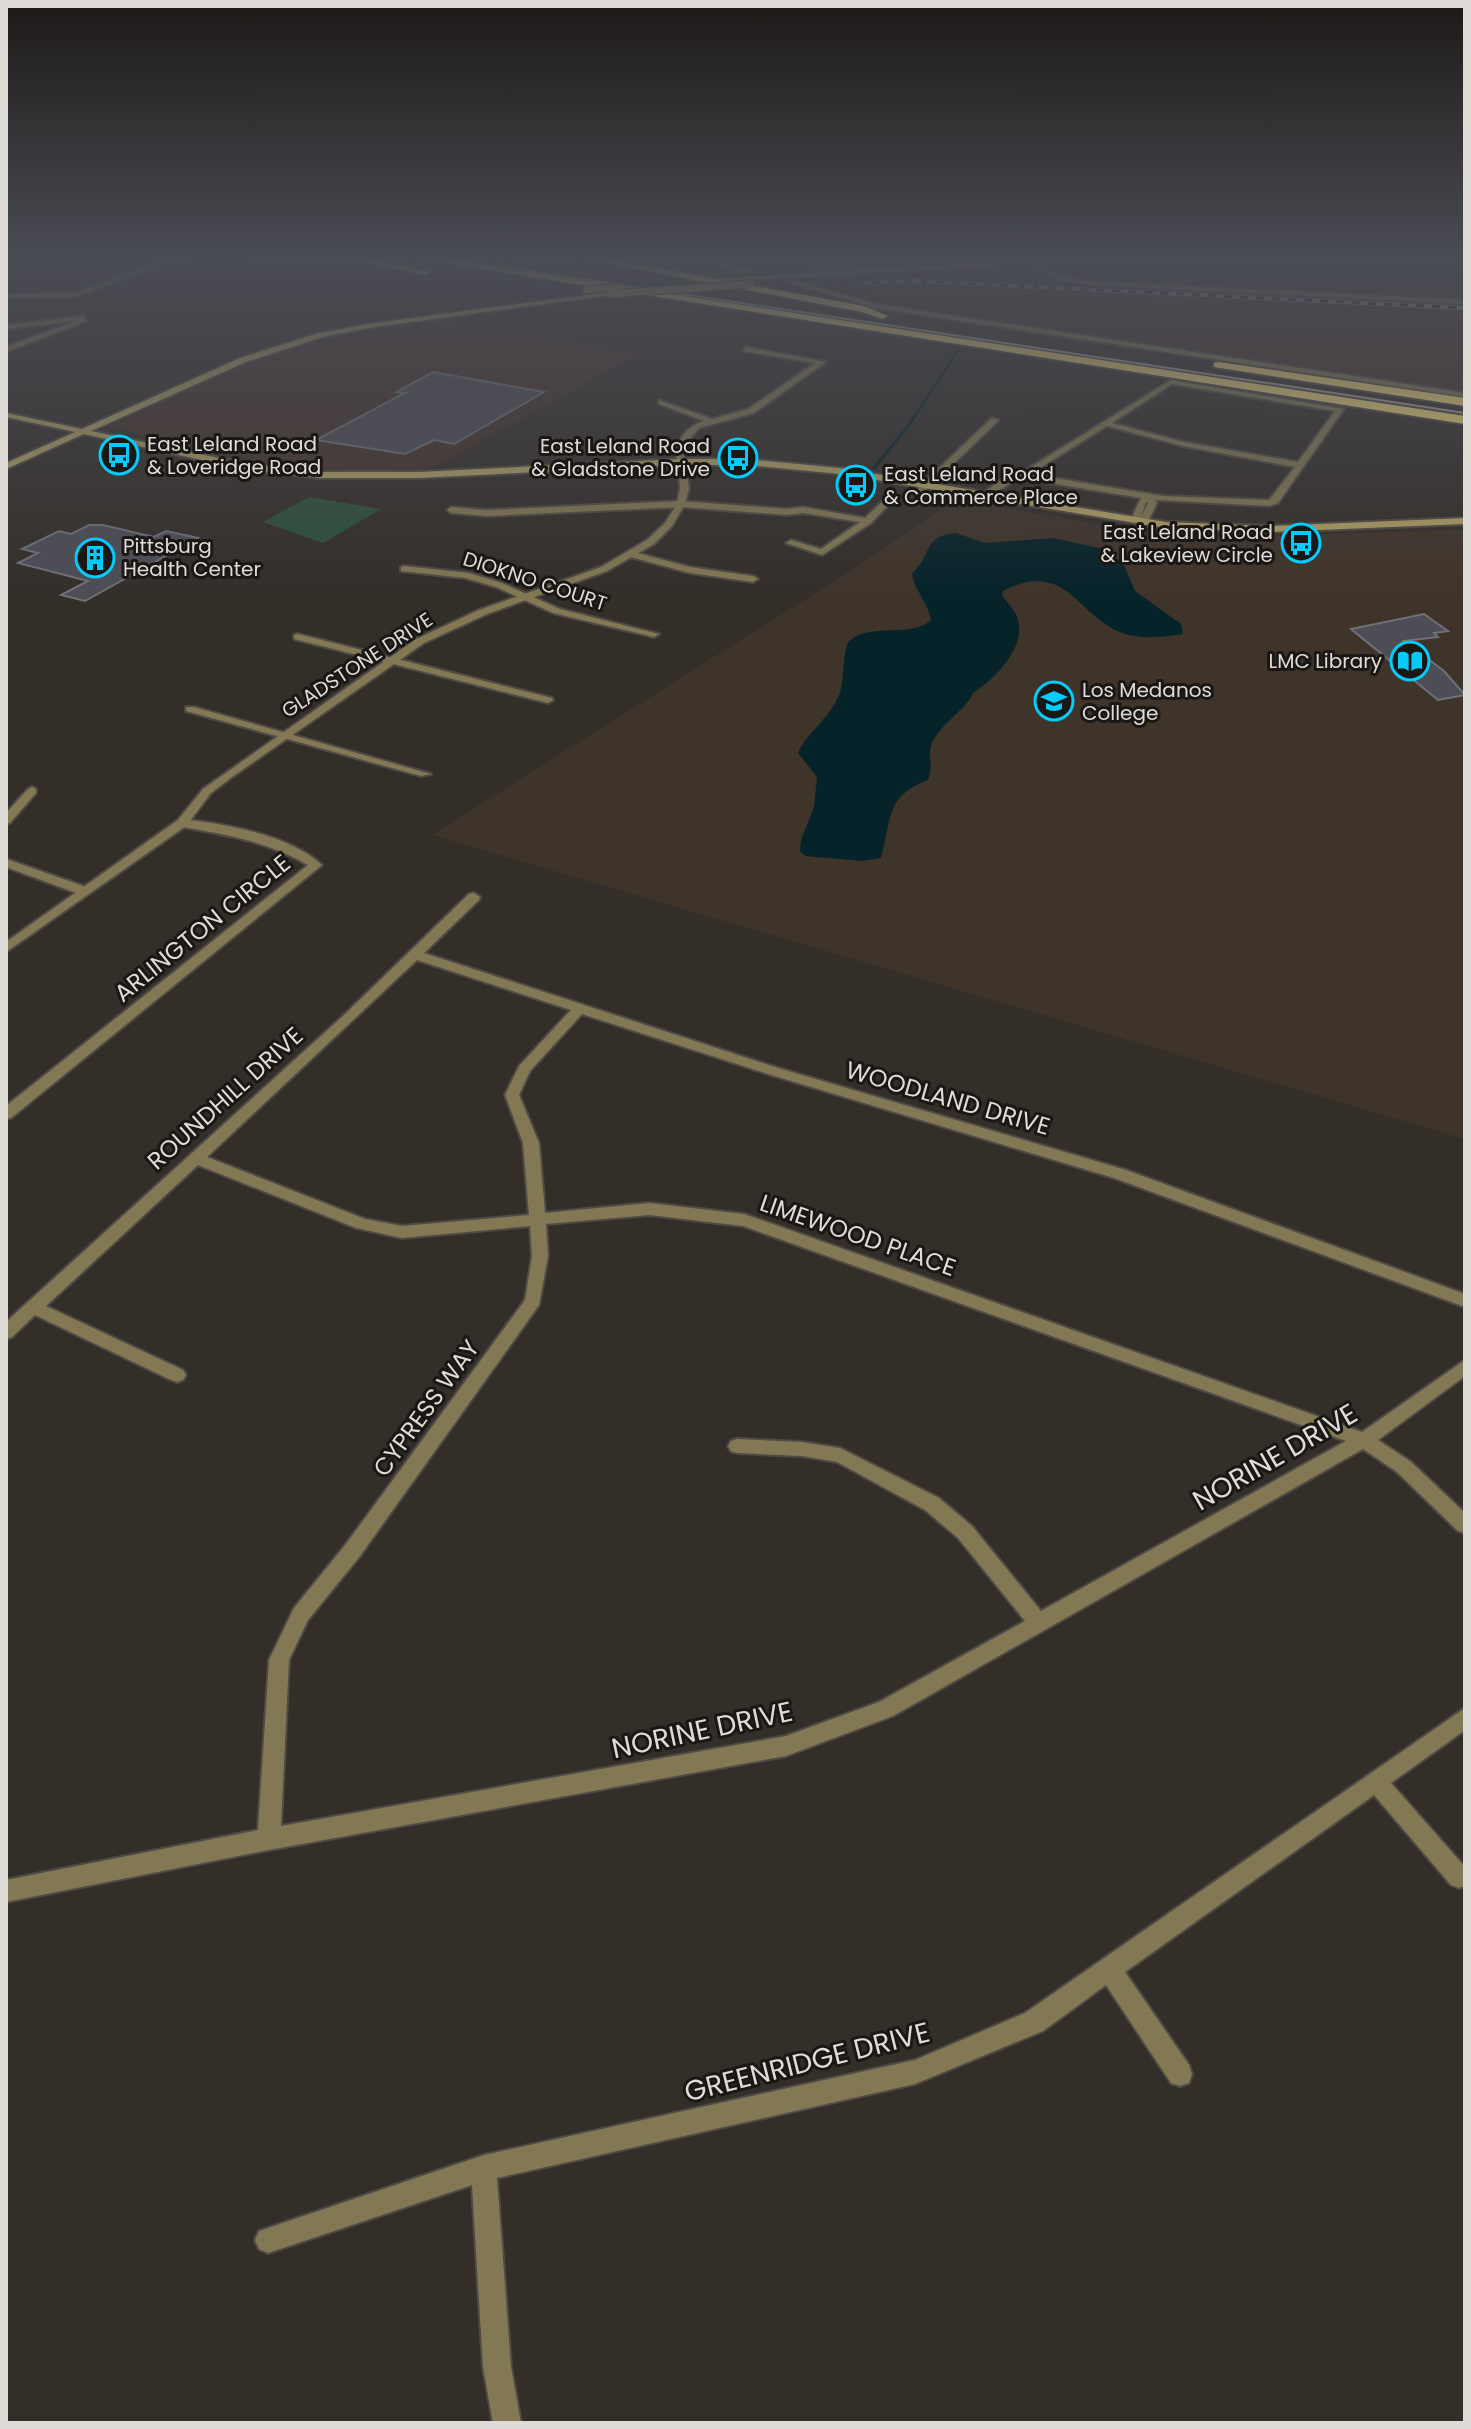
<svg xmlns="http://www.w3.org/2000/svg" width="1471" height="2429" font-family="Poppins,sans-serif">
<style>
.commercial{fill:#45322b}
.built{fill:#3f342a}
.green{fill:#2d503b}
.water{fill:#052329}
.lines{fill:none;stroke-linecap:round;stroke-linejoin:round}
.stream{stroke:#052329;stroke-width:3}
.building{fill:#4d4d55;stroke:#6f7078;stroke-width:2}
.minor-casing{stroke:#4f4a45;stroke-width:4}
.tertiary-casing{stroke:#4f4a45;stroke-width:4}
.secondary-casing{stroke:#4f4a45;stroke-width:4}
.motorway-casing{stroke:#4f4a45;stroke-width:4}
.minor{fill:#827853;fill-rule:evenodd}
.tertiary{fill:#827853;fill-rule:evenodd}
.secondary{fill:#b1a165;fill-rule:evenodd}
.motorway{fill:#f7dd7c;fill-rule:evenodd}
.tram{stroke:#a6a19d;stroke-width:2}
.rail-casing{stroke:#a6a19d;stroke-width:4}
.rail{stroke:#1a1714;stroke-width:3;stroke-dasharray:8;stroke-linecap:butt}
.secondary-bridge-casing{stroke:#4f4a45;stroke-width:9;stroke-linecap:butt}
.secondary-bridge{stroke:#b1a165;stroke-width:7}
.labels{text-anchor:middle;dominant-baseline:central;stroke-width:6;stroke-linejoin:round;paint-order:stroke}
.far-poi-label{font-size:20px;fill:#dfdbd7;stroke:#1a1714;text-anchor:start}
.far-street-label{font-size:20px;fill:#dfdbd7;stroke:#1a1714}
.street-label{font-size:24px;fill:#dfdbd7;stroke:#1a1714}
.near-street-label{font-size:28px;fill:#dfdbd7;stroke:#1a1714}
</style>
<rect width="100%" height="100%" fill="#342e29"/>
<g class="commercial">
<polygon points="843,283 911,283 1465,313 1465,395 887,301"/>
<polygon points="441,319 639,354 430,469 354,471 281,466 108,427 230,370 282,351 345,335"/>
</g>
<g class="built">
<polygon points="741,257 1465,257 1465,313 911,283 843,283"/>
<polygon points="956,499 1114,527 1223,537 1465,530 1465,1139 432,835 855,568"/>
</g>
<polygon class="green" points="309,497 381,509 323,543 263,522"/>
<path class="water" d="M 956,533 L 985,543 L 1053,538 L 1103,549 L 1123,563 L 1135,591 L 1181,624 L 1183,634 C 1163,637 1142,640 1122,633 C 1076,615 1066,558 1003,591 L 1002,596 C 1007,602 1014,609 1017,617 C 1028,646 995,679 973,693 C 966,710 942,722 932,743 C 927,754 934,767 928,780 C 885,796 892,819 881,858 L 862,861 L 805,856 L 800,851 L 801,840 L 814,807 L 817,777 L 798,753 C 807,732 834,715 841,689 C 844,674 843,659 847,644 C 865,620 910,640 931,620 C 928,602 914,590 912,573 C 933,556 921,536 956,533 Z"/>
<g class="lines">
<g class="stream">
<polyline points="997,262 1019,257"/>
<polyline points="874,468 909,425 958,350"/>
</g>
</g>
<g class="building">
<polygon points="433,372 544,392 454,444 434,440 405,454 316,440 405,393 396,392"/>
<polygon points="89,525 103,525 154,537 166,531 198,538 85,601 61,595 88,581 18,563 38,553 22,549 59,531 71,534"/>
<polygon points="1424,614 1448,631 1434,633 1438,637 1404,641 1444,671 1465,695 1438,700 1351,629"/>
</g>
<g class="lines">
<g class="minor-casing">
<g id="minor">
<polygon points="175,257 185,257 74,297 6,298 6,294 73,293"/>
<polygon points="1033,264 1064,277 1091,281 1465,300 1465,304 1091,285 1060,280 1033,266"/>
<polygon points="792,280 876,304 1465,393 1465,397 875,308 790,283"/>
<polygon points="83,316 87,321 6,352 6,347 76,321 6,329 6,325"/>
<path d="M 746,347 L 826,362 L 754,413 L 699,428 L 686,443 L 683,452 L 685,462 L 678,464 C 672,444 685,427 704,421 L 659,404 L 659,400 L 712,419 L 748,409 L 815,363 L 743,351 Z"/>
<path d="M 1171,380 L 1344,409 L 1278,503 L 1270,506 L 1156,500 L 1157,503 L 1144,530 L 1139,533 L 1134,530 L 1138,524 L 1132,517 L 1141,498 L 1019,478 L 986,498 L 979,496 L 1008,475 L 1026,470 ZM 1172,384 L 1335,411 L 1298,462 L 1184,442 L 1112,423 ZM 1107,426 L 1183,446 L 1295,467 L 1269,500 L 1163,496 L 1030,474 ZM 1146,502 L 1148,503 L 1141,517 Z"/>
<polygon points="992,418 999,420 922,494 916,494 916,490"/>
<polygon points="891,493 898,495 871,523 822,555 786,543 791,540 821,549 860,522 803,513 787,515 681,507 486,516 451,513 447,510 451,507 486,510 681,501 787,509 803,507 865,518"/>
<polygon points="630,551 690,567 753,576 758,579 753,582 690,573 627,556 625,554"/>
<polygon points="404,566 469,573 502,583 560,609 659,634 654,637 553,613 496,587 465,578 401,571 401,567"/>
<polygon points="298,634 552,698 553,700 548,703 294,639 294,635"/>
<polygon points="186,707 194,707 431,774 421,776 186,711"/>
<polygon points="32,787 36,789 36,793 10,823 6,824 6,813 28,789"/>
<path d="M 182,819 C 225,824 290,835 322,865 L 11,1118 L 6,1119 L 6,1106 L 308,865 C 264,840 226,835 178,826 L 176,823 Z"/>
<polygon points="6,859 89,888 90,891 89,894 79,894 6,867"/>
<path d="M 474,893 L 480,897 L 479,900 L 424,953 L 778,1068 L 1126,1170 L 1465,1294 L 1465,1307 L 1114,1178 L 768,1074 L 582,1014 L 530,1071 L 519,1095 L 539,1143 L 545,1213 L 649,1203 L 744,1214 L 1362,1432 L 1465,1360 L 1465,1376 L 1378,1440 L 1411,1462 L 1465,1513 L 1465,1533 L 1458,1531 L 1397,1472 L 1363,1449 L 893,1716 L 786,1756 L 269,1850 L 6,1902 L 6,1880 L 258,1830 L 269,1660 L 294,1608 L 346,1544 L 525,1300 L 532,1256 L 530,1226 L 402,1238 L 356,1228 L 198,1165 L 46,1306 L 183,1370 L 186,1375 L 183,1380 L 177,1382 L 171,1380 L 35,1315 L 12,1337 L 6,1339 L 6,1322 L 343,1016 L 469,894 ZM 417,960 L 571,1010 L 519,1066 L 505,1095 L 523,1143 L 529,1215 L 402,1226 L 365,1219 L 207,1157 ZM 649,1215 L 743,1226 L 1346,1441 L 1041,1611 L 972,1526 L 939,1498 L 840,1448 L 802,1442 L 737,1439 L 731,1441 L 728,1446 L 731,1451 L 737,1453 L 802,1456 L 837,1462 L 925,1510 L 958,1538 L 1025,1621 L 879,1702 L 786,1736 L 281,1826 L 289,1660 L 308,1620 L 360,1556 L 539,1305 L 548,1256 L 546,1224 Z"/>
<polygon points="1465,1708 1465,1730 1391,1783 1465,1867 1465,1886 1459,1888 1451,1885 1374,1795 1125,1972 1189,2065 1192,2074 1189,2083 1180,2086 1171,2083 1106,1985 1043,2031 915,2084 497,2178 511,2367 521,2423 493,2423 483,2367 472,2185 268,2253 259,2249 255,2240 259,2231 484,2155 915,2060 1025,2013"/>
</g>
</g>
<g class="tertiary-casing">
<polygon id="tertiary" points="678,460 685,462 689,488 685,504 672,526 654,544 607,571 487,614 424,643 232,777 211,793 186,826 6,952 6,942 178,820 203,789 416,639 479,610 601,567 647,540 665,523 677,504 680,488"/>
</g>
<g class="secondary-casing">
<g id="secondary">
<polygon points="690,257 702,257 755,272 752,274"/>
<polygon points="1095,257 1143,257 721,281 718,279"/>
<polygon points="609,292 611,295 375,327 323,337 246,362 91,431 247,464 320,472 419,472 681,459 747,459 840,468 1166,522 1270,526 1465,518 1465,524 1270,532 1166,528 840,474 747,465 681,465 419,478 320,478 247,470 84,434 6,469 6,463 75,432 6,417 6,413 82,429 240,358 319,333 375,323"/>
</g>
</g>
<g class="motorway-casing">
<g id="motorway">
<polygon points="341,257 363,257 431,272 426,275"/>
<polygon points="405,257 431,257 1465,416 1465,424"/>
<polygon points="575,257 597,257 864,306 888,316 883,319 862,312"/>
<polygon points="1218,362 1465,398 1465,406 1214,367 1214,363"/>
</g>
</g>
<use href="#minor" class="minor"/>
<use href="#tertiary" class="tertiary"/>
<use href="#secondary" class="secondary"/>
<use href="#motorway" class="motorway"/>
<polyline class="tram" points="439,257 1465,413"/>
<g class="rail-casing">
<polyline id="rail" points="857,283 914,281 1465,308"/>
</g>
<use href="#rail" class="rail"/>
<g class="secondary-bridge-casing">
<g id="secondary-bridge">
<polyline points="586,290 619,287"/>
<polyline points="609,294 750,284"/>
</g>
</g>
<use href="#secondary-bridge" class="secondary-bridge"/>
</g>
<linearGradient id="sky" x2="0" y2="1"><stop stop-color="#1d1917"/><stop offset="0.43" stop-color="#4a4c54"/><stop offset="1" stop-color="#4a4c54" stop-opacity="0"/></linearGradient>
<rect width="1471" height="598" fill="url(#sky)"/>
<defs>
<g id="bus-ring" transform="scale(2)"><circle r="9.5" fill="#1a1714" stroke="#04cbf9" stroke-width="1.5"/><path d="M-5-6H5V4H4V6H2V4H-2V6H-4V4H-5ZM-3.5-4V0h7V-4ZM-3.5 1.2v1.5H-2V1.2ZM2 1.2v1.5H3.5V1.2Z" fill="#04cbf9"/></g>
<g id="building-ring" transform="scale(2)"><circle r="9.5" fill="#1a1714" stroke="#04cbf9" stroke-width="1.5"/><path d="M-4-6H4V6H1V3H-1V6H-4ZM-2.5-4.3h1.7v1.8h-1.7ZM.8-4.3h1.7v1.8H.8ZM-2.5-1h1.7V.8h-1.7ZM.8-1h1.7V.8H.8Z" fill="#04cbf9"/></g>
<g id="library-ring" transform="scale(2)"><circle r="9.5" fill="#1a1714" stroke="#04cbf9" stroke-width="1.5"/><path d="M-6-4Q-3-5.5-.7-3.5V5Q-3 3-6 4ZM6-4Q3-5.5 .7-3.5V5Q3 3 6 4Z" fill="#04cbf9"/></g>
<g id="university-ring" transform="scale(2)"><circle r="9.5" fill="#1a1714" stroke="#04cbf9" stroke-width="1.5"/><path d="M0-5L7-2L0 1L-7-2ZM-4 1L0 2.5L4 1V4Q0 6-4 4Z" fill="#04cbf9"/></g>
</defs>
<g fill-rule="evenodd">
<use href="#bus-ring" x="119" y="455"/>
<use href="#bus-ring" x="738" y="458"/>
<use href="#bus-ring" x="856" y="485"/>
<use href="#bus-ring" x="1301" y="543"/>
<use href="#building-ring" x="95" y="558"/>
<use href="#library-ring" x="1410" y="661"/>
<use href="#university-ring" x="1054" y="701"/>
</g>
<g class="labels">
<g class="far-poi-label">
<text x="147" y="444">East Leland Road<tspan x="147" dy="23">&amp; Loveridge Road</tspan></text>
<text x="710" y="446" text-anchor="end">East Leland Road<tspan x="710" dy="23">&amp; Gladstone Drive</tspan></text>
<text x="884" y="474">East Leland Road<tspan x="884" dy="23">&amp; Commerce Place</tspan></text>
<text x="1273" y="532" text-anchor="end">East Leland Road<tspan x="1273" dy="23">&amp; Lakeview Circle</tspan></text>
<text x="123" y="546">Pittsburg<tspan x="123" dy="23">Health Center</tspan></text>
<text x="1382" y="661" text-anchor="end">LMC Library</text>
<text x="1082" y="690">Los Medanos<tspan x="1082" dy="23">College</tspan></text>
</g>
<g class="far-street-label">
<text transform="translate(535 581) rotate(18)">DIOKNO COURT</text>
<text transform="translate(357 665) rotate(-33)">GLADSTONE DRIVE</text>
</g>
<g class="street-label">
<text transform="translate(202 928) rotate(-39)">ARLINGTON CIRCLE</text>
<text transform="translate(225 1098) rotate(-42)">ROUNDHILL DRIVE</text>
<text transform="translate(948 1098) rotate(16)">WOODLAND DRIVE</text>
<text transform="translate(858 1235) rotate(19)">LIMEWOOD PLACE</text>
<text transform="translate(426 1408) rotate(-54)">CYPRESS WAY</text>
</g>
<g class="near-street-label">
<text transform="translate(1275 1457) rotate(-30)">NORINE DRIVE</text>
<text transform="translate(702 1730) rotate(-12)">NORINE DRIVE</text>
<text transform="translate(807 2062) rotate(-14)">GREENRIDGE DRIVE</text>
</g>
</g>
<rect width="1471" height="2429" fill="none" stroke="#dfdbd7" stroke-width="16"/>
</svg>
